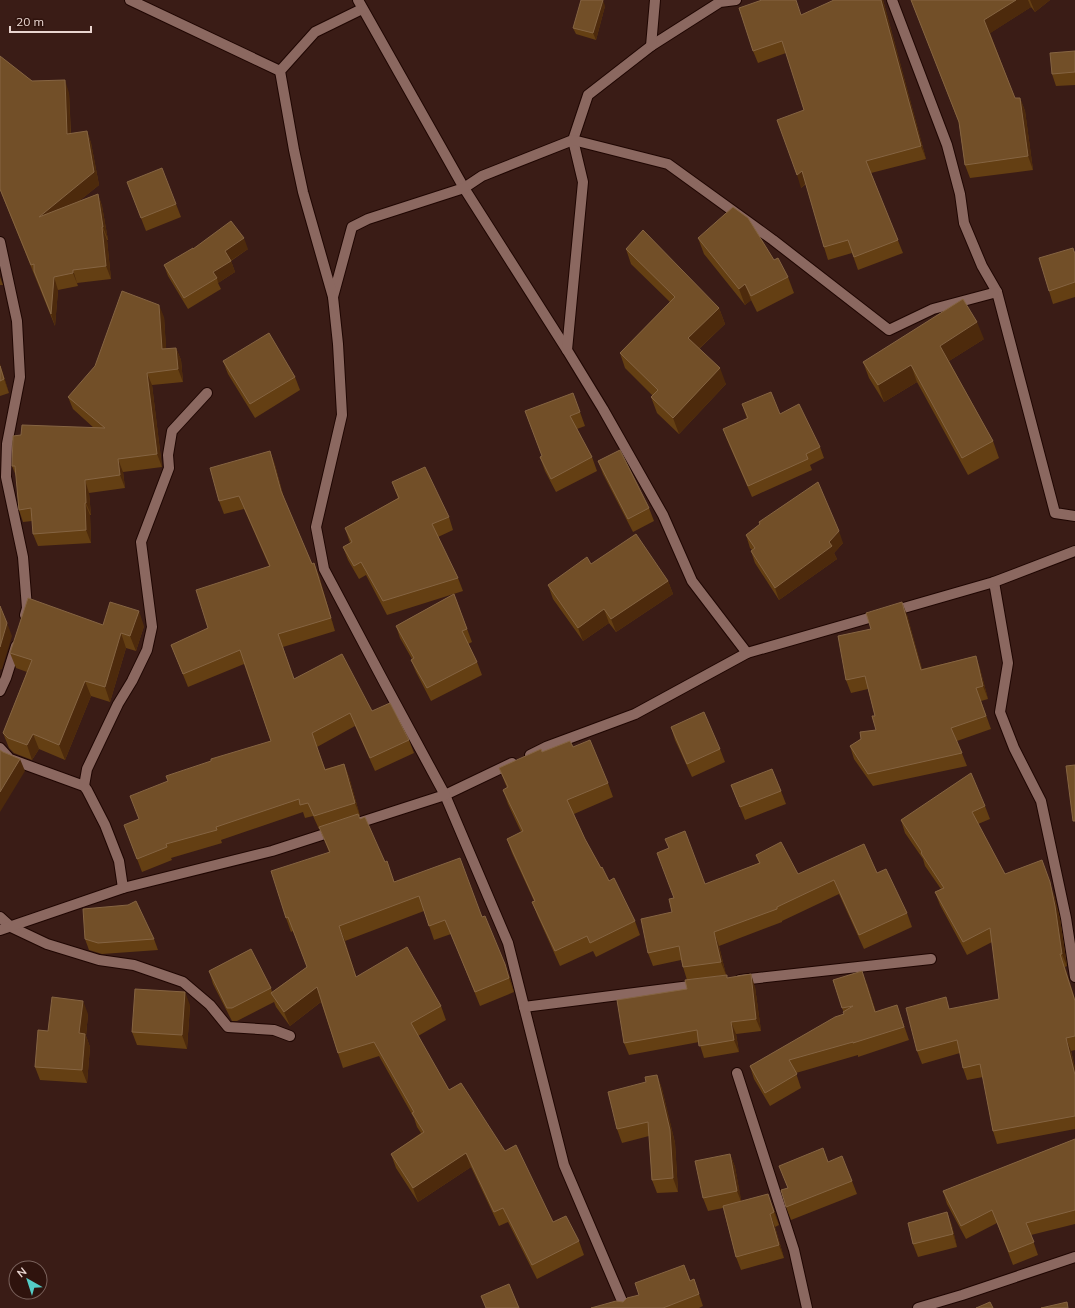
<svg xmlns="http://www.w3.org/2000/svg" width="1075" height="1308" font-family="Mulish,sans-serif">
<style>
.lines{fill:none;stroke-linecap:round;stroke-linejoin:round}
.minor-casing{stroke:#1f0602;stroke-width:12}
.minor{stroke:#8b6860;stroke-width:10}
.wall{fill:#643f13}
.shaded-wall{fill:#4d2a0c}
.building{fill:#724f28;stroke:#856442}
</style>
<rect width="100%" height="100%" fill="#3a1c16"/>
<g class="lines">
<g class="minor-casing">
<g id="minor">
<polyline points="130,0 280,71"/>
<polyline points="358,0 464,188 567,350"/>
<polyline points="736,0 720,2 651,46 588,95 573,140 583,182 567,350 603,409 663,515 692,581 747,653"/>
<polyline points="892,0 947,145 960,194 964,223 982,266 997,292"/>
<polyline points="651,46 655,0"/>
<polyline points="0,242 17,321 20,377 7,444 6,477 23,557 27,608 25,615"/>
<polyline points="333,297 352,227 368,219 464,188 482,176 573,140 668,164 773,240 889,330 933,309 997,292 1055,513 1075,516"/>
<polyline points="994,582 1008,663 1000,712 1014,748 1041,801 1066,918 1075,977"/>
<polyline points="0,691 6,678 16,646"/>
<polyline points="0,748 10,759 84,786 87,790 105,825 119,861 123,888"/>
<polyline points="530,755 546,747 635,714 747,653 994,582 1075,551"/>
<polyline points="512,763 445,795 508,943 564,1165 625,1308"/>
<polyline points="84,786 87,769 118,704 132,681 147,650 152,627 141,542 169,468 168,455 172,431 207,393"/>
<polyline points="355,824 445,795 385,684 324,569 316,527 342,415 338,344 333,297 303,192 294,150 280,71 315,32 362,9"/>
<polyline points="0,917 11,927 47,944 99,960 134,965 183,982 210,1005 228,1027 274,1030 290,1036"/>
<polyline points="0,930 123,888 272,851 334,831"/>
<polyline points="740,980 931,959"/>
<polyline points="524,1007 698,985"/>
<polyline points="737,1073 794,1250 807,1308"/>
<polyline points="918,1308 962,1295 1075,1257"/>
</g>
</g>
<use href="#minor" class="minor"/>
</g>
<g class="wall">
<polygon points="883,0 926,159 871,173 903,253 858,270 852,253 828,260 824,247 806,184 801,188 804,110 786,53 758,63 753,51 801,15"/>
<polygon points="911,0 1050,0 1035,12 1031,7 990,33 1015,98 1020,98 1025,111 1033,170 970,178 965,165 959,123"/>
<polygon points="605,6 596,40 576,34 573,28"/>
<polygon points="1075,51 1075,85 1056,86 1052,74"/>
<polygon points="0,56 32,81 69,93 71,134 87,131 91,143 99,185 79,201 98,194 102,206 108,240 107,240 111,279 77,283 78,286 58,290 55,326 0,190"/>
<polygon points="132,195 176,204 181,217 146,231"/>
<polygon points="698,238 788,277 794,293 757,312 751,300 745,305 704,254"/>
<polygon points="193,249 248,249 231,261 235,272 218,283 221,289 188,309 168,276 164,265"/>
<polygon points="626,249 719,308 725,324 699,349 726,384 679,434 657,413 651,397 653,396 625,368 620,353 670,302 631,264"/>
<polygon points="1074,252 1075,252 1075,297 1053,304 1049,291"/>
<polygon points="0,277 3,285 0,285"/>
<polygon points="164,317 166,349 176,348 181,360 183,382 152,385 162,467 123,472 125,488 89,493 91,515 90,515 91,543 38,546 33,534 32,521 23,522 19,510 16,476 12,466 94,428 73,409 68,397"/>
<polygon points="984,339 949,361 993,441 999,458 968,475 917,382 884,402 869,378 863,362"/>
<polygon points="223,361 295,377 300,390 255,418 228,374"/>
<polygon points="0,364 9,393 0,396"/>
<polygon points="742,404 780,414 820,447 824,458 810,465 812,470 752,497 727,440 723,429 747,419"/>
<polygon points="525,411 580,412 585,426 577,429 592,457 597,471 556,492 545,471 540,457 542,456"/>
<polygon points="270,451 275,465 284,498 312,564 314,563 319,576 335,631 283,647 294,679 372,711 409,740 414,753 375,771 355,726 317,747 325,769 344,764 349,777 360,816 359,816 360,819 385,862 394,881 482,917 510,978 514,992 480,1006 451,934 434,940 424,911 345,941 356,977 441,1006 446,1020 418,1036 449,1090 505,1151 553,1222 579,1241 584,1255 537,1279 508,1222 499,1226 471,1167 418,1202 396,1168 391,1154 421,1133 417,1127 414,1118 379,1056 343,1068 321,1002 290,1026 276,1007 274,1002 237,1021 232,1021 213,984 209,971 271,988 272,992 307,967 293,931 291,932 286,918 329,852 320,829 319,829 313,816 305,818 303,812 221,840 222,843 171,858 172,860 142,872 129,838 139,819 168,781 211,761 271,741 244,664 188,687 171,645 208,628 269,566 244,509 224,514 219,501"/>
<polygon points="598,461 649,508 654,521 633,532 603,474"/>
<polygon points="392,482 449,517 453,530 438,537 458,578 463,591 387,615 366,575 359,579 348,560 343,547 350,543 345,528 398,498"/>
<polygon points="759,522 843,543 834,553 837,559 779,600 755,563 751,551 752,550 750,548 746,535 760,524"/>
<polygon points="591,564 668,581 673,594 616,632 609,623 583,641 553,599 548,585"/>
<polygon points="454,594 472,642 468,644 477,662 482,675 431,701 416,672 411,660 412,659 400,638 396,626"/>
<polygon points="907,615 922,669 976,656 980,669 988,699 981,701 991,729 957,741 967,766 873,786 854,759 850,746 876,730 875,716 868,689 851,693 846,680 871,629"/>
<polygon points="103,625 144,626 136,651 126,648 110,702 91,696 65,760 39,749 32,760 14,753 9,748 3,733 27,672 16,668 10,653"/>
<polygon points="671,727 720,749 725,762 692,777 675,740"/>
<polygon points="573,747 608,783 613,797 574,814 585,839 601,868 635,921 640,935 596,957 593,951 560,966 538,917 532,902 534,901 512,853 507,839 521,832 508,804 503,790 507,788 499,768 542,752"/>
<polygon points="731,785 781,791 786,804 745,820"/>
<polygon points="985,806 990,819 978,824 1005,874 1054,895 1060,919 1067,966 1065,967 1075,999 1075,1050 1071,1051 1075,1068 1075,1129 997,1144 993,1131 983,1077 967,1080 963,1068 960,1053 922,1064 917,1051 950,1009 999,999 992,942 967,955 940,905 935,892 941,889 925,866 923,859 905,833 901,820"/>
<polygon points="756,855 798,874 877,873 907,913 912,927 864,949 839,894 782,921 782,922 719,946 726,975 687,980 683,967 681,960 653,966 648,953 672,912 673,898 759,863"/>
<polygon points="85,939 154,939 158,950 102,954 89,950"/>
<polygon points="728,978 755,987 761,1031 736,1034 739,1052 704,1058 699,1042 629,1055 624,1043 687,989"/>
<polygon points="833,980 867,984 876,1012 897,1005 909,1040 858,1057 858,1055 796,1073 801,1088 770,1106 754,1079 750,1066 844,1014"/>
<polygon points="190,1005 187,1049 137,1045 132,1032"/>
<polygon points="88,1014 86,1036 90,1047 87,1083 40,1080 35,1067 48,1031"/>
<polygon points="657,1075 662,1089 675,1143 678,1192 657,1193 652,1180 649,1136 622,1143 617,1129 646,1082"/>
<polygon points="1075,1139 1075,1224 1031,1235 1038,1255 1013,1265 997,1223 966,1239 947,1204 943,1191"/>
<polygon points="730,1154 735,1167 741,1201 773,1207 779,1225 775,1227 784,1258 741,1270 736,1257 723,1208 708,1211 703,1198"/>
<polygon points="829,1162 852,1181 857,1194 791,1220 786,1207 788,1188 779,1166"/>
<polygon points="947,1212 952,1226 957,1247 918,1257 913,1244"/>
<polygon points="694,1279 703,1306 699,1308 591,1308 623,1302"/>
</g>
<g class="shaded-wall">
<polygon points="603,0 605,6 596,40 593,33"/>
<polygon points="881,0 883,0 926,159 921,146"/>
<polygon points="1016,0 1028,0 1031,7 989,34 984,20"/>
<polygon points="1030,0 1050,0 1035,12"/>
<polygon points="65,80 69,93 71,147 67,134"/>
<polygon points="1020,98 1025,111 1033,170 1028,156"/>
<polygon points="87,131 91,143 99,185 43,230 39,217"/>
<polygon points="802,171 806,183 801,188 797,175"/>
<polygon points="98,194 102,206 108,240 103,227"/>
<polygon points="102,227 107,240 111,279 106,266"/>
<polygon points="244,238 248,249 230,261 231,261 235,272 218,283 217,278 213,272 225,251"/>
<polygon points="73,270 77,283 78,286 73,273"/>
<polygon points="54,277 58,290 55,326 51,314"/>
<polygon points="745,284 751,300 745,305 739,289"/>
<polygon points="159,305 164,317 167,362 162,349"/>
<polygon points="719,308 725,324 693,354 688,338"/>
<polygon points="977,322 984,339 946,363 940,346"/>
<polygon points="176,348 181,360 183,382 178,369"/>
<polygon points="0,364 9,393 4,379"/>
<polygon points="911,365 917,382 884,402 878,385"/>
<polygon points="720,368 726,384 679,434 673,418"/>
<polygon points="147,373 152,385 162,467 157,454"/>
<polygon points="270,451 275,465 285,504 281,491"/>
<polygon points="118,459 123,472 125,488 120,475"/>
<polygon points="85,480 89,493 91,515 86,503"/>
<polygon points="85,503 90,515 91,543 86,530"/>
<polygon points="839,531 843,543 834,553 837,559 779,600 775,588 829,542"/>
<polygon points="314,563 319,576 335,631 331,618"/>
<polygon points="668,581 673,594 616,632 611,619"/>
<polygon points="902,602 907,615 925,682 921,670"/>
<polygon points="604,609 609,623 583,641 578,628"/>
<polygon points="139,611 144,626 136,651 130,636"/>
<polygon points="7,623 12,636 2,669 0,670 0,647"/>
<polygon points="121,633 126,648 110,702 105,687"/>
<polygon points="976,656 980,669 988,699 983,686"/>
<polygon points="85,681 91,696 65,760 59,745"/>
<polygon points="33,734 39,749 32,760 27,745"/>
<polygon points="20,759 25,771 0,812 0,792"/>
<polygon points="344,764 349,777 360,816 355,803"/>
<polygon points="1042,860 1054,895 1060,919 1067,966 1062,954"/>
<polygon points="339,926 345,941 361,991 356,977"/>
<polygon points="714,932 719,946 726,975 721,962"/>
<polygon points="1060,954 1075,999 1075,1001"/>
<polygon points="505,964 510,978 514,992 509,978"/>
<polygon points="862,971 867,984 880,1025 875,1012"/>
<polygon points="751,974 755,987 761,1031 756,1019"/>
<polygon points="317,987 322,1001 290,1026 284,1012"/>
<polygon points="185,992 190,1005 187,1049 182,1035"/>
<polygon points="83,1001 88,1014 86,1036 90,1047 87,1083 82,1070 79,1033"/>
<polygon points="731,1022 736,1034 739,1052 734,1040"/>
<polygon points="1066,1038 1071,1051 1075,1068 1075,1075"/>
<polygon points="657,1075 662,1089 675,1143 678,1192 673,1178"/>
<polygon points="466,1153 471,1167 418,1202 413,1188"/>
<polygon points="730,1154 735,1167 742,1204 737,1191"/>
<polygon points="768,1194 773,1207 779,1225 774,1212"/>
<polygon points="947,1212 952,1226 957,1247 953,1234"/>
<polygon points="770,1214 775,1227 784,1258 779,1245"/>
</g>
<g class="building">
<polygon points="581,0 603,0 593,33 573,28"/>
<polygon points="762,0 796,0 801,15 834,0 881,0 921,146 866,161 898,240 854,257 848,240 824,247 802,171 797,175 777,120 804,110 782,41 753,51 739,8"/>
<polygon points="911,0 1016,0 984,20 1015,98 1020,98 1028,156 965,165 959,122"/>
<polygon points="1075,51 1075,72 1052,74 1050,53"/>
<polygon points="0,56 32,81 65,80 67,134 87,131 94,172 39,217 98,194 103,227 102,227 106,266 73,270 73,273 54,277 51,314 34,271 34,264 31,265 0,189"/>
<polygon points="162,168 176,204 141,218 127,182"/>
<polygon points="733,207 748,218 774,260 778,258 788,277 751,296 745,284 739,289 698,238"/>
<polygon points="231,221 244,238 225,251 231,261 213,272 217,278 184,298 164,265 193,248 193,249"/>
<polygon points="643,230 719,308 688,338 720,368 673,418 651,397 658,390 620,353 675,297 626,249"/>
<polygon points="1073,248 1074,252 1075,252 1075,282 1049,291 1039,258"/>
<polygon points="122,291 159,305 162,349 176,348 178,369 147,373 157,454 118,459 120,475 85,480 86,503 85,503 86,530 33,534 31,508 19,510 15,466 12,466 13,436 21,435 22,425 105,428 68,397 95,366"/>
<polygon points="963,299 977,322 940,346 993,441 962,458 911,365 878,385 863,362"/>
<polygon points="269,333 295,377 250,404 223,361"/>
<polygon points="0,366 4,379 0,381"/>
<polygon points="771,392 780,414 799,404 820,447 806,454 808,459 748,486 723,429 748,418 742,404"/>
<polygon points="573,393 580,412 570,416 592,457 551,479 540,457 542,456 525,411"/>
<polygon points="620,450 649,508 628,519 598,461"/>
<polygon points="270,451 281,491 312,564 314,563 331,618 278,634 294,679 342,654 372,711 390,703 409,740 370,758 350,713 312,733 325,770 344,764 355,803 314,816 308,803 300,805 299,799 216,827 217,830 166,844 167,847 137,859 124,825 139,819 130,796 168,781 166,776 211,761 211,759 271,741 240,650 183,674 171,645 208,628 196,590 270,566 239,496 219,501 210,468"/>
<polygon points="425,467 449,517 432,524 458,578 383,601 361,562 354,566 343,547 352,542 345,528 399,498 392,482"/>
<polygon points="818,482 839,531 829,542 832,546 775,588 751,551 755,548 746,535 760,524 759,522"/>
<polygon points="636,534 668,581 611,619 604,609 578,628 548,585 587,557 591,564"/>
<polygon points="454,594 467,629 462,631 477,662 427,688 411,660 414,658 396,626"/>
<polygon points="28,598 103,625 110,602 139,611 130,636 121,633 105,687 85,681 59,745 33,734 27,745 8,738 3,733 32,660 10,653"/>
<polygon points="902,602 921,670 976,656 983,686 976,688 986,716 951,728 962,753 868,774 850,746 861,739 860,732 876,730 872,716 875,716 865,676 846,680 838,636 871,629 866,613"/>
<polygon points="0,606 7,623 0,647"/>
<polygon points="704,712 720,749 687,764 671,727"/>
<polygon points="590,740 608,783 567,800 585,839 601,868 602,867 609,881 614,878 635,921 590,943 587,936 555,951 532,902 535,901 507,839 523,831 503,790 508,787 499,768 541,749 542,752 570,741 573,747"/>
<polygon points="0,750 3,752 20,759 0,792"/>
<polygon points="1075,765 1075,821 1073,821 1066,766"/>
<polygon points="772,769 781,791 740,807 731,785"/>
<polygon points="971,773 985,806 972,812 1005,874 1042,860 1050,882 1055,906 1062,954 1060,954 1075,1001 1075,1036 1066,1038 1075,1075 1075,1116 993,1131 980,1064 963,1068 957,1040 917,1051 906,1008 946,997 949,1009 999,999 990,928 963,942 935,892 944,888 921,853 922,852 901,820"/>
<polygon points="358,814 360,819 365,817 385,862 387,861 394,882 460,858 482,917 485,916 505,964 509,978 475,992 445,920 429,926 419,896 339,926 356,977 407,947 441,1006 411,1023 449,1090 461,1083 505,1151 516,1145 553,1222 566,1216 579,1241 532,1265 503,1208 494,1212 466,1153 413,1188 391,1154 424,1132 412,1113 414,1112 374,1042 338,1053 317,987 284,1012 271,993 307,967 288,917 286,918 271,871 330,852 319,827"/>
<polygon points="685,831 705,884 760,863 756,855 781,842 798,874 864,844 877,873 886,869 907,913 859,935 834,880 777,907 777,909 714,932 721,962 683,967 679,946 648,953 641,919 672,912 669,899 674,898 657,853 669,848 665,839"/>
<polygon points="136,901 154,939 98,943 85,939 83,909 128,905"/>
<polygon points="251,949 271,988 232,1008 227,1008 209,971"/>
<polygon points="862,971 875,1012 897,1005 904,1027 853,1043 853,1042 789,1060 797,1074 765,1093 750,1066 835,1017 844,1014 843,1012 853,1006 842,1008 833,980"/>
<polygon points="751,974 756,1019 731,1022 734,1040 699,1046 697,1030 624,1043 617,1000 687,989 685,980 727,975 727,978"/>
<polygon points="135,989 185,992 182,1035 132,1032"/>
<polygon points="52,997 83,1001 79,1033 85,1034 82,1070 35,1067 38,1030 48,1031"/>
<polygon points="657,1075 670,1130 673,1178 652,1180 648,1122 617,1129 608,1092 646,1082 645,1077"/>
<polygon points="1075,1139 1075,1210 1026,1223 1034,1242 1009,1252 992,1210 961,1226 943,1191"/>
<polygon points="823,1148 828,1162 842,1156 852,1181 786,1207 781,1190 788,1188 779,1166"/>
<polygon points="730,1154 737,1191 703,1198 695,1161"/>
<polygon points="768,1194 774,1212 770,1214 779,1245 736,1257 723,1206"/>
<polygon points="947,1212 953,1234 913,1244 908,1223"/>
<polygon points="684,1265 690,1281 694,1279 699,1294 663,1308 591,1308 616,1301 623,1302 627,1298 639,1295 635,1283"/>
<polygon points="509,1284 519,1308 486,1308 481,1296"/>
<polygon points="990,1302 993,1308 976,1308"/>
<polygon points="1067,1302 1068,1308 1041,1308"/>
</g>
<g transform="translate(28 1280) rotate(321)"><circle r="19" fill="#2f130d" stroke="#79615b"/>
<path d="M0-3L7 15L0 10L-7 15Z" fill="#54cdc7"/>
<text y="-6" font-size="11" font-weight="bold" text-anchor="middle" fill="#e9d5d0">N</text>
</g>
<path d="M10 26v6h81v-6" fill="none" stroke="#e9d5d0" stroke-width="2"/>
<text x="16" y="26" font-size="12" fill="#e9d5d0" stroke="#2f130d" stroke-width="3" paint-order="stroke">20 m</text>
</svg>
